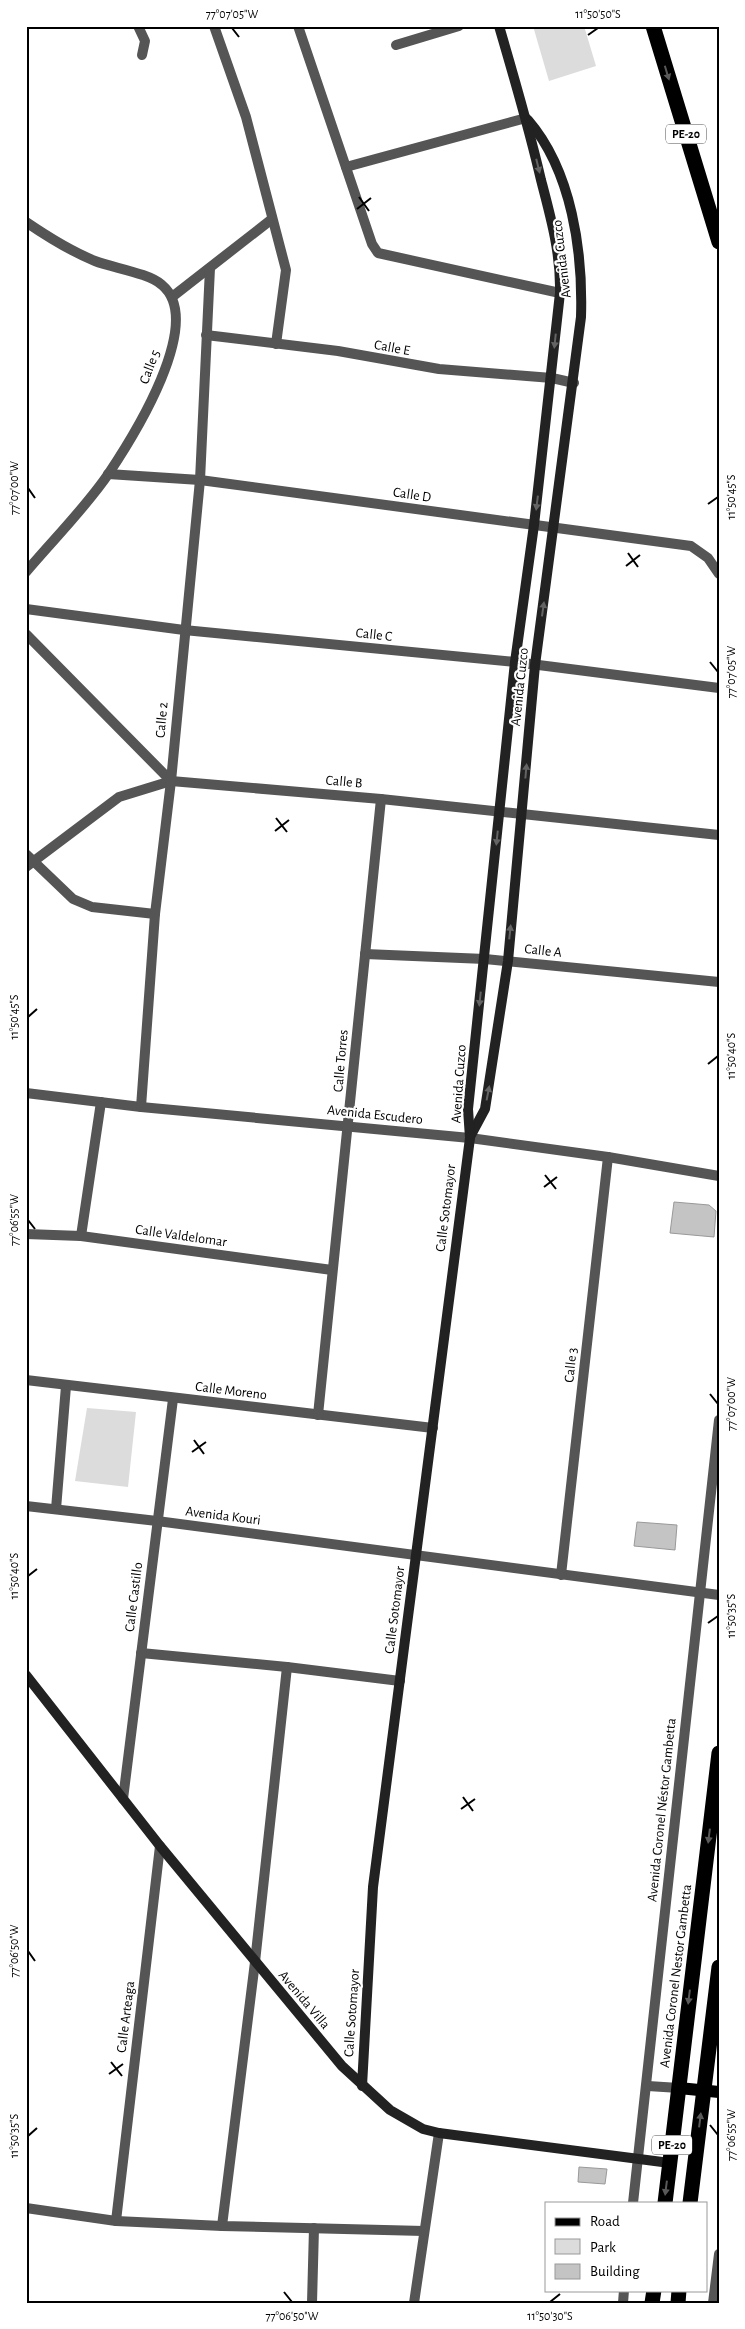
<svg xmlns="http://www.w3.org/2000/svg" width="745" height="2329" font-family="'Alegreya Sans',sans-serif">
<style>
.green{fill:#dcdcdc}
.building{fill:#c4c4c4;stroke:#999}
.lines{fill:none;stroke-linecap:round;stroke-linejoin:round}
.street{stroke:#555;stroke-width:10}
.secondary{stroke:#222;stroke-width:10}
.primary{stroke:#000;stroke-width:12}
.highway{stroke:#000;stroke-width:15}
.oneway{fill:#595959}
.oneway2{fill:#646464}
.ticks{fill:none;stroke:#000;stroke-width:2}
.labels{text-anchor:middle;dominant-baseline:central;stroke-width:4.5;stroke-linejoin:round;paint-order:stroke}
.shield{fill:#fff;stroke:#4c4c4c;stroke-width:1}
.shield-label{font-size:12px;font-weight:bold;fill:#000}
.street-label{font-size:14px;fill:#000;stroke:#fff}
.neatline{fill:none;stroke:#000;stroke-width:2}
.ticks-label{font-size:12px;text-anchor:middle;fill:#000}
</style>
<rect width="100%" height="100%" fill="#fff"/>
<g class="green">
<polygon points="533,26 584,26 596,66 549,81"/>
<polygon points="87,1408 136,1412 128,1487 75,1481"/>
</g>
<g class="building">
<polygon points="674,1202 709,1205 716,1211 714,1237 670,1233"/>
<polygon points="637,1522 677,1525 675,1550 634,1546"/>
<polygon points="579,2167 607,2169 605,2184 578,2182"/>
</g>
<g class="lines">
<g class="street">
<polyline points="138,26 145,41 142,55"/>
<polyline points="214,26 246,117 286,270 276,344"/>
<polyline points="298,26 372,244 378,253 560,293"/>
<polyline points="396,45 459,26"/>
<polyline points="346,167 526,118"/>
<path d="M 26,222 C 48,237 70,251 95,261 C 113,268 149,273 162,285 C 206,322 133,437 109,473 C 87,506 52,541 26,572"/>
<polyline points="172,297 272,219"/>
<polyline points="206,335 338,351 439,369 552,378 574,383"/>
<polyline points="108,474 200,480 691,546 708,558 719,574"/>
<polyline points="26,609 184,630 515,662 719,688"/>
<polyline points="26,634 171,781 381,799 719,835"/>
<polyline points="26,854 73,899 92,907 155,914"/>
<polyline points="26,867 119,797 171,781"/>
<polyline points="365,954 485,959 719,982"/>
<polyline points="26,1093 141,1107 470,1138 608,1157 719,1176"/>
<polyline points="141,1107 155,914 171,781 200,480 210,268"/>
<polyline points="26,1234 81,1236 332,1270"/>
<polyline points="81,1236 101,1102"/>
<polyline points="26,1380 433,1428"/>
<polyline points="318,1415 381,799"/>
<polyline points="26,1506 157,1521 719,1595"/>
<polyline points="56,1509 66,1386"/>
<polyline points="561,1575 608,1157"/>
<polyline points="141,1653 287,1667 400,1681"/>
<polyline points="123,1799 173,1399"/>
<polyline points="648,2086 679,2088"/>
<polyline points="633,2203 719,1420"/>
<polyline points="26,2208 116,2221 222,2226 424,2231"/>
<polyline points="116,2221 160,1846"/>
<polyline points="222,2226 255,1962 287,1667"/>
<polyline points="312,2303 314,2228"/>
<polyline points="414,2303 439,2133"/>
<polyline points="623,2303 624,2290"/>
<polyline points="713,2303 719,2254"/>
</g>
<g class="secondary">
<path d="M 470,1137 L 485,1109 L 508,961 L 535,665 L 581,317 C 583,252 572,171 528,120"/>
<polyline points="26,1675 160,1846 342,2066 390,2110 423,2129 439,2133 670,2163"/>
<path d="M 362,2086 L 373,1887 L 470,1138 L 468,1109 L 515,662 L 534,525 L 560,293 C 561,254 551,218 541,180 C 529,128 514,77 499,26"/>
</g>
<polyline class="primary" points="679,2088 719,2092"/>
<g class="highway">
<polyline points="653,26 719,242"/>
<polyline points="665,2203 719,1753"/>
<polyline points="690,2203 719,1967"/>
<polyline points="652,2303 654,2290"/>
<polyline points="678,2303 679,2290"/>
</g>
</g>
<defs><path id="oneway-solid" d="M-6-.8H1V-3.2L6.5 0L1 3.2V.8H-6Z" transform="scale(1.25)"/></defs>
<g class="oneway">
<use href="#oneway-solid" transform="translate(667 73) rotate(73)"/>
<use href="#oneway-solid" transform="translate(709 1836) rotate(97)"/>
<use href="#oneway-solid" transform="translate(689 1997) rotate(97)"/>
<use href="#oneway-solid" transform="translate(700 2120) rotate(-83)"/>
<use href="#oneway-solid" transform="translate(666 2188) rotate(97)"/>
</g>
<g class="oneway2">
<use href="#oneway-solid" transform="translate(538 166) rotate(76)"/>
<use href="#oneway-solid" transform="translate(555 341) rotate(96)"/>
<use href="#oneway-solid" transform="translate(537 503) rotate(97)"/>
<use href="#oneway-solid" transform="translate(543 609) rotate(-82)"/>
<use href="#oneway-solid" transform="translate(526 771) rotate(-85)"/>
<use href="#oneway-solid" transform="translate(497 838) rotate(96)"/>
<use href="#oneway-solid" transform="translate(510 932) rotate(-84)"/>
<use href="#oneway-solid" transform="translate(480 999) rotate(96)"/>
<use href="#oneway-solid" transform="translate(488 1093) rotate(-79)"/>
</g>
<path class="ticks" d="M 232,28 L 239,37M 588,35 L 598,28M 359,197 L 369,211M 357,209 L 371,198M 28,488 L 35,498M 708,504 L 718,497M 628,553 L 638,567M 626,566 L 640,555M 710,662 L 718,672M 276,818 L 287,832M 275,831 L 289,820M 28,1017 L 37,1009M 708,1064 L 718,1056M 545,1175 L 556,1189M 544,1187 L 557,1177M 28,1220 L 35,1229M 710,1394 L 718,1404M 194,1440 L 204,1454M 192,1452 L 206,1442M 28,1576 L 37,1569M 708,1623 L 718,1616M 463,1797 L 473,1811M 461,1809 L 475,1799M 28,1951 L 35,1961M 111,2062 L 122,2076M 109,2074 L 123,2064M 710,2125 L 718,2135M 28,2136 L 37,2128M 284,2292 L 292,2302M 550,2302 L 560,2294"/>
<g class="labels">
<g class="shield">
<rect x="666" y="124.5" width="40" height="19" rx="4"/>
<rect x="652" y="2135.5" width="40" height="19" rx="4"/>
</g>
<g class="shield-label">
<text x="686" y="134">PE-20</text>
<text x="672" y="2145">PE-20</text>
</g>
<g class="street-label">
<text transform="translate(562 259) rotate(-97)">Avenida Cuzco</text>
<text transform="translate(392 348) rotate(10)">Calle E</text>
<text transform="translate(150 367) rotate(-69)">Calle 5</text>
<text transform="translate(412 495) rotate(8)">Calle D</text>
<text transform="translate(374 635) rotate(6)">Calle C</text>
<text transform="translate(520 687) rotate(-84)">Avenida Cuzco</text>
<text transform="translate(162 720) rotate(-85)">Calle 2</text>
<text transform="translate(344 782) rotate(5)">Calle B</text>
<text transform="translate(543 951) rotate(6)">Calle A</text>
<text transform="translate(341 1061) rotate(-85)">Calle Torres</text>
<text transform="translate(459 1084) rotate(-86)">Avenida Cuzco</text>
<text transform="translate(375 1115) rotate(6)">Avenida Escudero</text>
<text transform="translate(446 1208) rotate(-83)">Calle Sotomayor</text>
<text transform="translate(181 1236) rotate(8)">Calle Valdelomar</text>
<text transform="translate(571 1365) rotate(-84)">Calle 3</text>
<text transform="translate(231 1391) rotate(7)">Calle Moreno</text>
<text transform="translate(223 1516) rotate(7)">Avenida Kouri</text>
<text transform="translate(134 1597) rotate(-83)">Calle Castillo</text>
<text transform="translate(395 1610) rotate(-83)">Calle Sotomayor</text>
<text transform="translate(662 1810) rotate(-84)">Avenida Coronel Néstor Gambetta</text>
<text transform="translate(676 1976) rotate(-83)">Avenida Coronel Nestor Gambetta</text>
<text transform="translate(304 2000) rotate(50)">Avenida Villa</text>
<text transform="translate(352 2013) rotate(-86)">Calle Sotomayor</text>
<text transform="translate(126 2017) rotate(-83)">Calle Arteaga</text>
</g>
</g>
<rect width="745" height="2329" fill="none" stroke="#ffffff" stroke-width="55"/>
<rect x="545" y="2202" width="162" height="90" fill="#ffffff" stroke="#999999"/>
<rect x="555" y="2218" width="25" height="8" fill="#000000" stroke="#999999"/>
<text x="590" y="2226" font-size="15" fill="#000000">Road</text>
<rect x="555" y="2239" width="25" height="15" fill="#dcdcdc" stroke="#999999"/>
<text x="590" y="2252" font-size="15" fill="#000000">Park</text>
<rect x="555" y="2264" width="25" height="15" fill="#c4c4c4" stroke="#999999"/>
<text x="590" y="2276" font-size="15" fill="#000000">Building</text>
<rect x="28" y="28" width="690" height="2274" class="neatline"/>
<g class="ticks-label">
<text x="232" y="18">77°07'05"W</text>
<text x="598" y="18">11°50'50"S</text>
<text transform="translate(14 488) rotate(-90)" y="4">77°07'00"W</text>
<text transform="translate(731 497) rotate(-90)" y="4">11°50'45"S</text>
<text transform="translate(731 672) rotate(-90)" y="4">77°07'05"W</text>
<text transform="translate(14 1017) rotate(-90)" y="4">11°50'45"S</text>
<text transform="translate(731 1056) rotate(-90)" y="4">11°50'40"S</text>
<text transform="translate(14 1220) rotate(-90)" y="4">77°06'55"W</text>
<text transform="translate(731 1404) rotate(-90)" y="4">77°07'00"W</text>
<text transform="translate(14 1576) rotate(-90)" y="4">11°50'40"S</text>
<text transform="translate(731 1616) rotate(-90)" y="4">11°50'35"S</text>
<text transform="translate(14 1951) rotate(-90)" y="4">77°06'50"W</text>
<text transform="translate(731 2135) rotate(-90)" y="4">77°06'55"W</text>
<text transform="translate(14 2136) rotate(-90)" y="4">11°50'35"S</text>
<text x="292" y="2320">77°06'50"W</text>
<text x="550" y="2320">11°50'30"S</text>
</g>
</svg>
